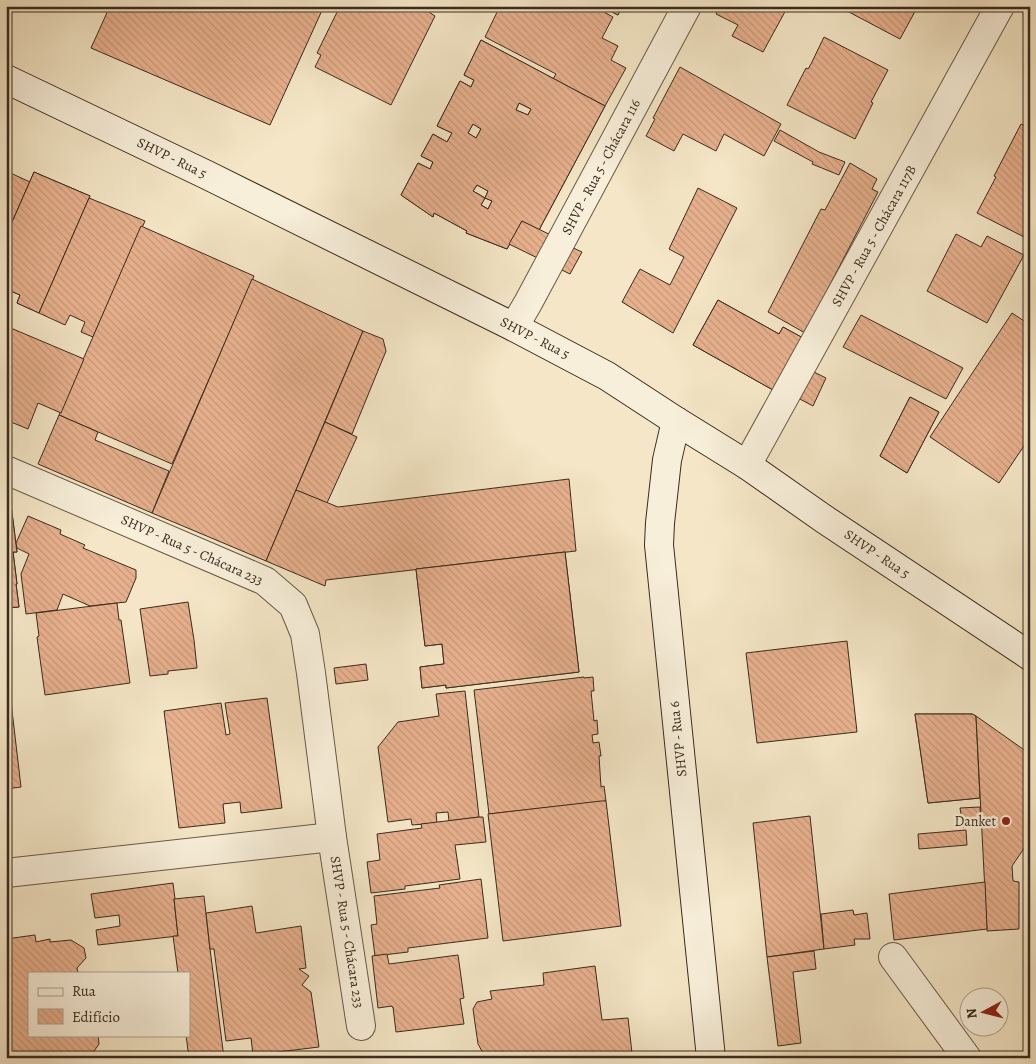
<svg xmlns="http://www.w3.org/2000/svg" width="1036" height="1064" font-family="Alegreya,serif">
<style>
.building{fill:url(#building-back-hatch);stroke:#3a2b1d;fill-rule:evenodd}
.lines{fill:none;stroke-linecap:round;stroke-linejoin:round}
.street-casing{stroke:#685a47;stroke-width:30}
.secondary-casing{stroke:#3a2b1d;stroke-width:30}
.street{stroke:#f8efda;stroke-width:28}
.secondary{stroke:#f8efda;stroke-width:28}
.poi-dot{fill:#8f2418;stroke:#f8efda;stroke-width:2}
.labels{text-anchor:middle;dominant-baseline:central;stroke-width:5;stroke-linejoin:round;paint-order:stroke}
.street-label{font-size:14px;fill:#3a2b1d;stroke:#f8efda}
.poi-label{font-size:14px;fill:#3a2b1d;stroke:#f8efda;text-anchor:end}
</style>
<defs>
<pattern id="building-back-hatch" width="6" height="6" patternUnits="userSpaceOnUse" patternTransform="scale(1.25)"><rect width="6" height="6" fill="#e8b18e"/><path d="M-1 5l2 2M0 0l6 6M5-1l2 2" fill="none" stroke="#c8987a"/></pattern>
</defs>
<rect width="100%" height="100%" fill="#f4e6c6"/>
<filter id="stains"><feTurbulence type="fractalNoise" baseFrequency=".004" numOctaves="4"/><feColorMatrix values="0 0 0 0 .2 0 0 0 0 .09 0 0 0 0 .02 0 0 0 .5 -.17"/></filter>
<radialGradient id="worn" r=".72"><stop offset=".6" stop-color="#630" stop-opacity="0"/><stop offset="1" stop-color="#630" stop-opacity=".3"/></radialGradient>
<g class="building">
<polygon points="110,6 324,6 270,125 91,48"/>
<polygon points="340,6 421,6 424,7 424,9 435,16 391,105 315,67 321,55 317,53"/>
<polygon points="500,6 593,6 613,17 602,38 618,46 611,60 626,68 605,106 553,79 556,74 485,37"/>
<polygon points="600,6 622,6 618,15"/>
<polygon points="600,6 622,6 618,15"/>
<polygon points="720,6 784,6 787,8 763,52 732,36 738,25 716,14"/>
<polygon points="849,6 918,6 900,39 847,11"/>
<polygon points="824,37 888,70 871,102 873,103 855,139 787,105 806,68 808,69 811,64"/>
<path d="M 481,40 L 605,106 L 539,230 L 522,221 L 507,249 L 466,233 L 467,231 L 434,213 L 433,217 L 401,195 L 418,163 L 430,169 L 433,162 L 421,156 L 433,134 L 447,142 L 452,133 L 437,126 L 460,81 L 471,87 L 474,80 L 464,75 ZM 519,103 L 531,109 L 528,115 L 516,110 ZM 473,124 L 481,129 L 476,138 L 468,133 ZM 477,185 L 488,191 L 485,198 L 473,191 ZM 485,198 L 492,201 L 488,209 L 481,205 Z"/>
<path d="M 481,40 L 605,106 L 539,230 L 522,221 L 507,249 L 466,233 L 467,231 L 434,213 L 433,217 L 401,195 L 418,163 L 430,169 L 433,162 L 421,156 L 433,134 L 447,142 L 452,133 L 437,126 L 460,81 L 471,87 L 474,80 L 464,75 ZM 519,103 L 531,109 L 528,115 L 516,110 ZM 473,124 L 481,129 L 476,138 L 468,133 ZM 477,185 L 488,191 L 485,198 L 473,191 ZM 485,198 L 492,201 L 488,209 L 481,205 Z"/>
<polygon points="680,67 781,124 764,156 724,134 716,151 683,134 674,151 646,136 655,119 653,118"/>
<polygon points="1021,124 1030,129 1030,240 977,213 996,177 994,176"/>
<polygon points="780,130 819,152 845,162 839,175 812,164 813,162 774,141"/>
<polygon points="850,163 877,179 872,189 878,192 805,333 768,312 821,209 825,210"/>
<polygon points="6,171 30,182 6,236"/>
<polygon points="34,172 90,196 39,313 17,303 20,295 6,289 6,236"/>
<polygon points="34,172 90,196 39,313 17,303 20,295 6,289 6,236"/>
<polygon points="698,188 737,208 673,333 622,302 640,269 670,285 684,257 669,249"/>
<polygon points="89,198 145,221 93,337 81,332 85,322 70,315 65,325 39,313"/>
<polygon points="522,221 559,239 558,241 582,252 570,274 509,244"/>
<polygon points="141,226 254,276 172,464 59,415"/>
<polygon points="956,234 981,247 987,236 1024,255 987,323 927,291"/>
<polygon points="252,279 363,331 266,561 152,513"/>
<polygon points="718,300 779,334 783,327 803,338 773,390 693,345"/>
<polygon points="718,300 779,334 783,327 803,338 773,390 693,345"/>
<polygon points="1012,313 1030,325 1030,437 999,483 930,437"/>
<polygon points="861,315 963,368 946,399 843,347"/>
<polygon points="6,326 84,359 61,413 38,403 28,429 6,420"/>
<polygon points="363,331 383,339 386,351 352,434 325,422"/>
<polygon points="810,370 826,378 813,406 796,397"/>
<polygon points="910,397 939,412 907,473 880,456"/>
<polygon points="910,397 939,412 907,473 880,456"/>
<polygon points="59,415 98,432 95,440 169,471 152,513 38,464"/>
<polygon points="325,422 357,437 327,503 296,490"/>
<polygon points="569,479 576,551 326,580 325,586 266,561 296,490 338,507"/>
<polygon points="9,504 11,505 17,552 13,552 17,584 16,584 19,607 6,608 6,505"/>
<polygon points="9,504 11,505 17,552 13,552 17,584 16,584 19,607 6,608 6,505"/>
<polygon points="28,516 61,530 60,534 85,545 83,548 136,570 136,578 126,602 90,606 63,594 57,610 26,614 21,574 29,554 17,548 16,543"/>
<polygon points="565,552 579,672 446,688 446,685 422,688 420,667 444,664 442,644 425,646 416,569"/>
<polygon points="565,552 579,672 446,688 446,685 422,688 420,667 444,664 442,644 425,646 416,569"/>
<polygon points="188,602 194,640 197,668 168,671 168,674 150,676 140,609"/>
<polygon points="117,603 119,620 121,620 130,683 45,695 37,637 39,636 36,613"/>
<polygon points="847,641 857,732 757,743 746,653"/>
<polygon points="366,664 368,680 336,684 334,668"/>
<polygon points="584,677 584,678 593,677 594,691 591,691 594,721 597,720 598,734 592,735 593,743 599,742 601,756 599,756 601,787 604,786 606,801 489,814 474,690"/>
<polygon points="465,691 479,817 449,821 448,812 436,813 437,823 412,825 411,819 388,822 378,747 398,722 439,716 436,694"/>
<polygon points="267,698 282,808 241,813 240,802 223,804 225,823 179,828 164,711 221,703 226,735 230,734 225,703"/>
<polygon points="6,702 11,702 21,787 6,789"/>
<polygon points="915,714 972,714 976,716 980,798 928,803"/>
<polygon points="915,714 972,714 976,716 980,798 928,803"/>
<polygon points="976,716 1030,754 1030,838 1027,844 1012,866 1013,881 1019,882 1019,929 987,931"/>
<polygon points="601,801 606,801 621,926 503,941 488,814"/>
<polygon points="980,807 981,826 963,827 960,808"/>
<polygon points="810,816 824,949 767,957 753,823"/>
<polygon points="479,817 483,817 486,842 455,845 460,879 405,886 405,889 371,893 367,862 380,860 377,834 422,828 421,824"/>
<polygon points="966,830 967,845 919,849 918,834"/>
<polygon points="481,879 488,938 408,948 408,952 375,956 371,925 377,924 374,896 440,888 439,885"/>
<polygon points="985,882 987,929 894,940 889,894"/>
<polygon points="173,883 175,899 174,899 178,936 98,945 96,930 120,926 119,915 95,918 91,894"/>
<polygon points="204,896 210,949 224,1058 189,1058 186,1035 189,1035 189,973 178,973 173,936 178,936 174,899"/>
<polygon points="252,906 256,933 301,926 306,968 299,969 309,976 302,985 311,992 319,1047 253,1055 251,1038 226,1041 214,949 210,949 206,913"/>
<polygon points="853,910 854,915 867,913 870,939 854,939 855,945 824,949 821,914"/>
<polygon points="35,935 36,942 50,939 50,942 71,940 84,948 86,958 77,968 78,973 29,973 29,1035 98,1035 99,1044 92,1054 63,1058 7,1058 6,939"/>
<polygon points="814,951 816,969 793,972 801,1043 778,1046 767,957"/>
<polygon points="387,954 389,964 458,955 464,998 460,999 464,1024 396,1032 393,1007 392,1007 392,1006 378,1008 372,956"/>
<polygon points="595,966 602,1020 628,1018 632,1053 596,1058 504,1058 503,1052 484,1054 483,1053 478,1044 473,1009 477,1002 492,999 490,991 544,985 543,973"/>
</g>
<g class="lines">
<g class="street-casing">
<g id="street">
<polyline points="514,327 528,303 687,6"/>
<polyline points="747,465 1000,6"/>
<polyline points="6,470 265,581 293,605 305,634 311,673 332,837 361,1026"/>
<polyline points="6,873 332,837"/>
<polyline points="893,957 967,1058"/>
</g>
</g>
<g class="secondary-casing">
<g id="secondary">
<polyline points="6,79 207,175 514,327 607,376 676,421 747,465 824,519 1030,656"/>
<polyline points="676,421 667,460 660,523 659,545 711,1058"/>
</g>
</g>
<use href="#street" class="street"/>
<use href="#secondary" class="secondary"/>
</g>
<circle class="poi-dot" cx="1006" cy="821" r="5"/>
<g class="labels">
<g class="street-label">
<text transform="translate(172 158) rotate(26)">SHVP - Rua 5</text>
<text transform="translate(601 167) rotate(-62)">SHVP - Rua 5 - Chácara 116</text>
<text transform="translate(874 236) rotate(-61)">SHVP - Rua 5 - Chácara 117B</text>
<text transform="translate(535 338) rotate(27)">SHVP - Rua 5</text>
<text transform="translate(192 550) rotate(24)">SHVP - Rua 5 - Chácara 233</text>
<text transform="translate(877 554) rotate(34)">SHVP - Rua 5</text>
<text transform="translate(678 739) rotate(-96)">SHVP - Rua 6</text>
<text transform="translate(347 932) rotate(81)">SHVP - Rua 5 - Chácara 233</text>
</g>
<g class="poi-label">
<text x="996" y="821">Danket</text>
</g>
</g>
<rect width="1036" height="1064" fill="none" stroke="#f4e6c6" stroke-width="25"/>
<rect x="8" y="8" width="1021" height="1049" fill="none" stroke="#3a2b1d" stroke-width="2.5"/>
<rect x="12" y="12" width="1011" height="1039" fill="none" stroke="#3a2b1d"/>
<rect x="28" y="972" width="162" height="65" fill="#f8efda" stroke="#aca18e"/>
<rect x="38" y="988" width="25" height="8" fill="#f8efda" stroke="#aca18e"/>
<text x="72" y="996" font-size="15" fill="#3a2b1d">Rua</text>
<rect x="38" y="1009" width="25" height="15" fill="url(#building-back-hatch)" stroke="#aca18e"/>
<text x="72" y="1022" font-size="15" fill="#3a2b1d">Edifício</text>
<g transform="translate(984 1012) rotate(263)"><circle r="24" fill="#f8efda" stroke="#aca18e"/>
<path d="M0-4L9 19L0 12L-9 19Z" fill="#8f2418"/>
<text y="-8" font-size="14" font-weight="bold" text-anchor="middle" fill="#3a2b1d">N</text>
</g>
<rect width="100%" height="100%" filter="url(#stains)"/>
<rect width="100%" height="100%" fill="url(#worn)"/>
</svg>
